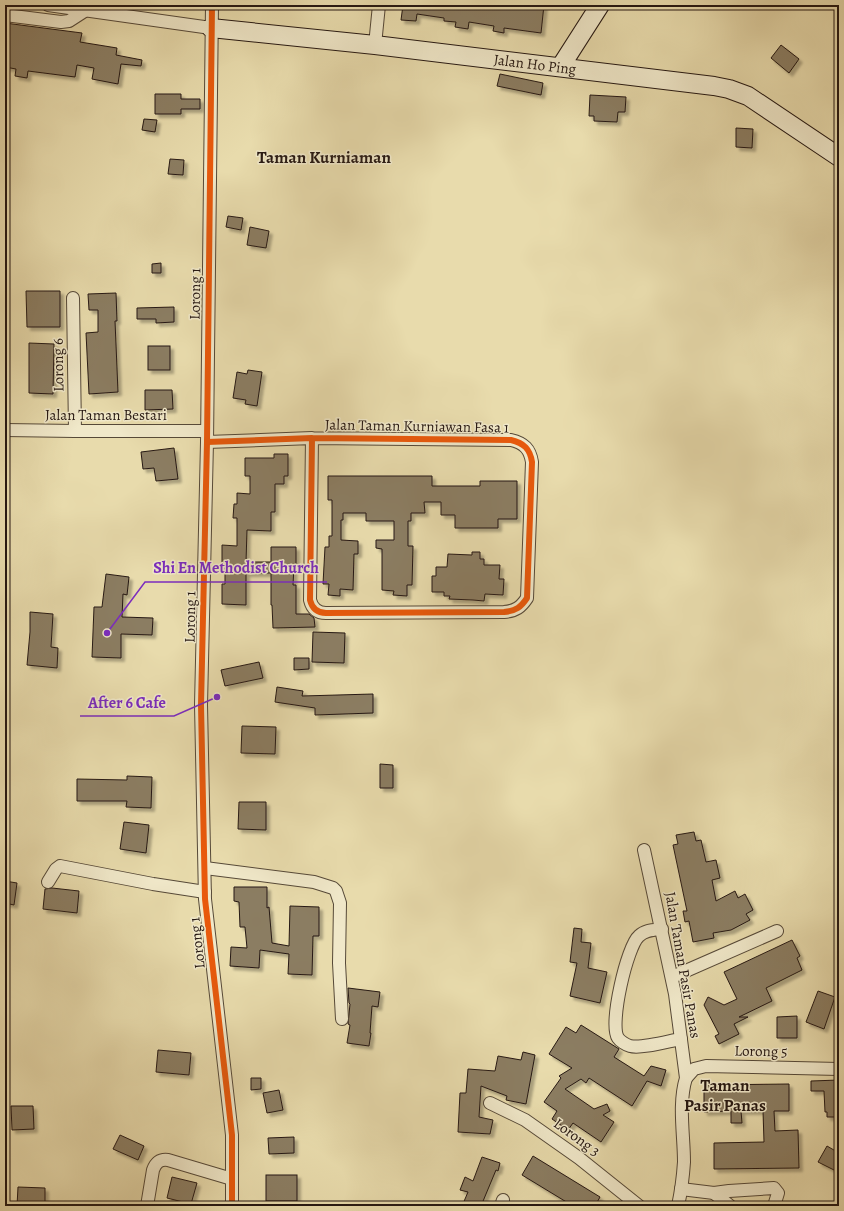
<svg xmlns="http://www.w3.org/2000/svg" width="844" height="1211" font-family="Alegreya,serif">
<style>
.building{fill:#8b7d62;stroke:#261812;filter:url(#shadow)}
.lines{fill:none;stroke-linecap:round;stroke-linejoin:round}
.street-casing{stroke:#564938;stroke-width:14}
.secondary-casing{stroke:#261812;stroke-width:20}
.street{stroke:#f0e8c9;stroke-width:12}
.secondary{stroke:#f0e8c9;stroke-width:18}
.cycleway-casing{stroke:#f0e8c9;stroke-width:8}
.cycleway{stroke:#e8590c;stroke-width:6}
.labels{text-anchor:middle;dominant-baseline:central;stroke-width:3;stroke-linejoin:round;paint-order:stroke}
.street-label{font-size:15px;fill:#261812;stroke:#f0e8c9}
.quarter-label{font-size:17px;font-weight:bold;fill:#261812;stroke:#f0e8c9}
.leader{fill:none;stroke:#7b2cbf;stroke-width:1.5}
.callout-dot{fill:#7b2cbf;stroke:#f0e8c9;stroke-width:1.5}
.callout-label{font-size:16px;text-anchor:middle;font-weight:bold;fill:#7b2cbf;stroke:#f0e8c9;stroke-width:3;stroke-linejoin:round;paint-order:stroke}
</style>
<defs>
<filter id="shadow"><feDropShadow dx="3.5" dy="3.5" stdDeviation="1" flood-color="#0004"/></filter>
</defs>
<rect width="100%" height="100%" fill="#e8dbac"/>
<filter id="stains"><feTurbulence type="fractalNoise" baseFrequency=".005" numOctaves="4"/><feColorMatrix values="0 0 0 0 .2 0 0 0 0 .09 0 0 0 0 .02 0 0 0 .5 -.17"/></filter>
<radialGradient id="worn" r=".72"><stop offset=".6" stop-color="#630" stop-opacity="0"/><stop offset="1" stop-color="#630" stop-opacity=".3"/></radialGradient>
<g class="building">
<polygon points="403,5 544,5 541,33 504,28 504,33 493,31 494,26 469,22 468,29 455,27 456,22 444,21 444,18 417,14 416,21 401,20"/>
<polygon points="5,23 82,33 80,42 117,48 116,55 142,60 141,66 121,64 118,84 92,79 94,68 77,65 75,77 28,71 27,78 15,76 16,69 5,67"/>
<polygon points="781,45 799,59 789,73 771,58"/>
<polygon points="500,74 543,83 541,95 497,86"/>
<polygon points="155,94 181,94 181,99 200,99 200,109 181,109 181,114 155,114"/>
<polygon points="590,95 626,97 625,112 618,112 617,122 594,121 594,116 589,116"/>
<polygon points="144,119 157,120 155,132 142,130"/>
<polygon points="736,128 753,129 752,148 736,147"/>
<polygon points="170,159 184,160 183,175 168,174"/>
<polygon points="228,216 243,218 241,230 226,227"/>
<polygon points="250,227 269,231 266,248 247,245"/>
<polygon points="161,263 161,273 152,273 152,264"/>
<polygon points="26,291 60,291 60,327 27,327"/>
<polygon points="116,293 117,321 115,321 118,392 89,394 86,333 98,332 98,310 89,310 88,294"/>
<polygon points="174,307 174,322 156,323 156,319 137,319 137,308"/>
<polygon points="29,343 54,344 53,394 29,393"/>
<rect x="148" y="346" width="22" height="24"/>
<polygon points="248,370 262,372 257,406 245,404 246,400 233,398 237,372 247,374"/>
<polygon points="145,390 172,390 173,409 145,410"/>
<polygon points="174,448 178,479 156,481 154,468 143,469 141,452"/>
<polygon points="274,454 288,454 288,476 284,476 284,484 275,484 275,512 271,512 271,531 247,530 246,562 271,562 271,547 296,547 296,567 294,566 293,585 296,585 296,614 309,614 314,618 315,627 273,628 272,605 271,605 271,573 246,573 246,605 222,604 222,584 225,584 225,566 222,566 222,545 237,546 237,518 233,518 234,504 237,504 237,493 250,494 250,476 245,476 245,458 274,458"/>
<polygon points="328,476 432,476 432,486 480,486 480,481 517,481 517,519 498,519 498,528 455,528 455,515 441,515 441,502 424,502 425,513 411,513 411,521 408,521 408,546 413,546 412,585 407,585 407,596 393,595 394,591 382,590 382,549 376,548 376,540 394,540 394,521 366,521 366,513 343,513 343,520 341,520 341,540 358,541 358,554 354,554 353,590 340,589 340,596 328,595 329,584 323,584 325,547 329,547 329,536 332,536 332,500 328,500"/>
<polygon points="472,552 480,552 480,559 484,559 484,565 500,565 499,579 504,579 503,595 485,594 484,601 473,600 449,599 450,596 444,596 444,592 432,592 432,576 436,576 436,567 447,567 448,554 472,555"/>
<polygon points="106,574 129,577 127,595 123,594 122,617 153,618 152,635 121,634 121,658 92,657 94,607 102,607"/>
<polygon points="30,612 53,614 51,647 58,648 57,668 27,665 30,632"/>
<polygon points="313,632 345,633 344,663 312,662"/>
<polygon points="294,658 309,658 309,669 294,670"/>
<polygon points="259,662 263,678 225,686 221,670"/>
<polygon points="277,687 303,691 302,696 373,694 373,713 315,715 315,708 275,702"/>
<polygon points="242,726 276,727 275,754 241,753"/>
<polygon points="380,764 393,765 393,788 380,788"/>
<polygon points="127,776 152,777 151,808 126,807 127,801 77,801 77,779 127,780"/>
<polygon points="239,802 266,802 266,830 238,829"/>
<polygon points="124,822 149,825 146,853 120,849"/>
<polygon points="694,832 696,841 701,840 706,862 716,860 720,878 712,880 716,901 735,891 738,898 745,894 753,910 746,914 750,920 731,930 713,933 714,938 693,942 689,921 685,922 683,911 687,911 673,845 678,844 676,835"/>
<polygon points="5,881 17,883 14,905 5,903"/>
<polygon points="234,887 267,887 267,908 269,907 272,943 289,946 290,906 319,907 319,936 313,936 312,975 288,974 289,954 260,950 259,968 230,966 231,947 247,948 245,927 240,927 239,902 234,901"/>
<polygon points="52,888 79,891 77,913 43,909 45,889"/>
<polygon points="574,928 582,929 581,942 591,943 588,968 607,972 600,1003 570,996 577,963 570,962"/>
<polygon points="792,940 800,956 797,958 802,970 766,988 772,1001 739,1017 748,1017 734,1024 739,1034 719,1044 715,1036 719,1034 704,1005 708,997 724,1005 737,999 724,972"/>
<polygon points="348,988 380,992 378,1007 372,1006 370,1033 371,1033 369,1046 347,1043 350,1025 348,1024 350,1004 349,1003"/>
<polygon points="818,991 835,997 824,1029 806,1022"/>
<polygon points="797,1016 797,1038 777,1038 777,1017"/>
<polygon points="581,1025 619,1049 614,1057 644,1076 651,1066 666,1070 661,1086 647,1081 632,1106 589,1078 586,1083 581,1079 565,1089 594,1109 607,1104 610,1111 603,1115 614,1122 601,1142 573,1123 568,1130 552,1119 557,1111 544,1102 561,1078 559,1076 572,1068 549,1054 566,1027 576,1033"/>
<polygon points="158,1050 191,1053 189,1075 156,1072"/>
<polygon points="523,1052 535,1055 526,1104 506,1100 507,1096 481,1086 479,1117 493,1120 490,1134 458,1132 460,1093 466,1093 468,1069 495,1071 498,1056 521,1060"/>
<polygon points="251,1078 261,1078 261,1089 251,1090"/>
<polygon points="839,1080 839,1117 827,1117 827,1112 825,1112 824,1091 811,1091 811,1081"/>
<polygon points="789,1084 789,1111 774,1111 775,1131 798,1130 799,1168 714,1169 714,1143 764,1142 763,1111 741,1111 742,1123 731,1123 731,1111 704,1112 704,1085"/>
<polygon points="279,1090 283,1110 267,1113 263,1093"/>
<polygon points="11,1106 33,1106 34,1129 12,1130"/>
<polygon points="120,1135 144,1146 138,1160 113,1149"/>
<polygon points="294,1137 294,1153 269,1154 268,1138"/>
<polygon points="827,1146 839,1153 839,1160 834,1170 818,1162"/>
<polygon points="533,1156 600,1197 595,1206 573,1206 522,1175"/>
<polygon points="482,1157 500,1163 498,1171 496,1170 481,1206 462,1206 468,1192 460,1190 465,1177 473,1181"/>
<rect x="266" y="1175" width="31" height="26"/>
<polygon points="172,1177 197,1183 191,1204 167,1198"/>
<polygon points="18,1187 45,1188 45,1206 17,1206"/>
</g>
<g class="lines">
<g class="street-casing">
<g id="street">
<polyline points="48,5 211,28"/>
<polyline points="212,5 207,442 201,705 205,899 232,1135 232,1206"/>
<polyline points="5,15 61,22 69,21 86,10"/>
<polyline points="375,45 379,5"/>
<polyline points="73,298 75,431"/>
<polyline points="5,430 75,431 206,431"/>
<path d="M 207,442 L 312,438 L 511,440 C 524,443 530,449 532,462 L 527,598 C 521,607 516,611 504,612 L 326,613 C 317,613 312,608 310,600 L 312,438"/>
<path d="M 644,850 L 675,994 L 686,1078 C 678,1104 684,1135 684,1162 C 683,1177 681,1192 678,1206"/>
<polyline points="205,868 314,882 333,888 336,891 340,903 339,963 342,1019"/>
<polyline points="48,882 56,869 60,866 153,884 205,892"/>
<path d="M 662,929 C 653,930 645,930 639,936 C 627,946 609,1024 618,1038 C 620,1041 626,1045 630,1046 C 641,1049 669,1041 681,1039"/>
<polyline points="672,977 777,931"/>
<polyline points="686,1078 694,1069 706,1066 839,1069"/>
<polyline points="490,1103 525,1120 579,1158 639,1206"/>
<polyline points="681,1189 714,1193 729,1191 774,1188 778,1193 774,1206"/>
<polyline points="714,1193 730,1206"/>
<path d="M 147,1206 L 153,1170 C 156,1162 160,1159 168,1160 L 232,1179"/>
<polyline points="501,1206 503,1200"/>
</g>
</g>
<g class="secondary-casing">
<g id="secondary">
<path id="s1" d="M 211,28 L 375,45 L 714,86 L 729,89 L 748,96 L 839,157"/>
<polyline points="561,66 600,5"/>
</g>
</g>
<use href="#street" class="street"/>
<use href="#secondary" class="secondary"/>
<g class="cycleway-casing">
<g id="cycleway">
<polyline points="212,5 207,442 201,705 205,899 232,1135 232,1206"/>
<path d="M 207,442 L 312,438 L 511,440 C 524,443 530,449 532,462 L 527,598 C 521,607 516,611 504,612 L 326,613 C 317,613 312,608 310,600 L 312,438"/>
</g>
</g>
<use href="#cycleway" class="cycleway"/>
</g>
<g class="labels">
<g class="street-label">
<text stroke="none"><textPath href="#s1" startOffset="326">Jalan Ho Ping</textPath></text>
<text transform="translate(195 294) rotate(-89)">Lorong 1</text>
<text transform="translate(58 365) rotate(-91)">Lorong 6</text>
<text x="106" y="415">Jalan Taman Bestari</text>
<text transform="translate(417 426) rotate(1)">Jalan Taman Kurniawan Fasa 1</text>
<text transform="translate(190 617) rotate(-89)">Lorong 1</text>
<text transform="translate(197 943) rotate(-96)">Lorong 1</text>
<text transform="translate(683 965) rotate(80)">Jalan Taman Pasir Panas</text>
<text transform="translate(761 1051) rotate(1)">Lorong 5</text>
<text transform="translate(577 1137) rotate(36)">Lorong 3</text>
</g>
<g class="quarter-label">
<text x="324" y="157">Taman Kurniaman</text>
<text x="725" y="1085">Taman<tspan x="725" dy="20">Pasir Panas</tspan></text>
</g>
</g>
<path class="leader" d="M107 633L145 582H327M217 697L174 716H80"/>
<g class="callout-dot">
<circle cx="107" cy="633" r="4"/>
<circle cx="217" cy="697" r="4"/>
</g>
<g class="callout-label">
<text x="236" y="573">Shi En Methodist Church</text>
<text x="127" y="708">After 6 Cafe</text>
</g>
<rect width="844" height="1211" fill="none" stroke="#e8dbac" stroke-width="20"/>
<rect x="6" y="6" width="832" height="1199" fill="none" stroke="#261812" stroke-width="2"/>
<rect x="10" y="10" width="824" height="1191" fill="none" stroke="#261812"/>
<rect width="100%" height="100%" filter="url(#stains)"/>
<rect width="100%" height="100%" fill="url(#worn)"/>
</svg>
